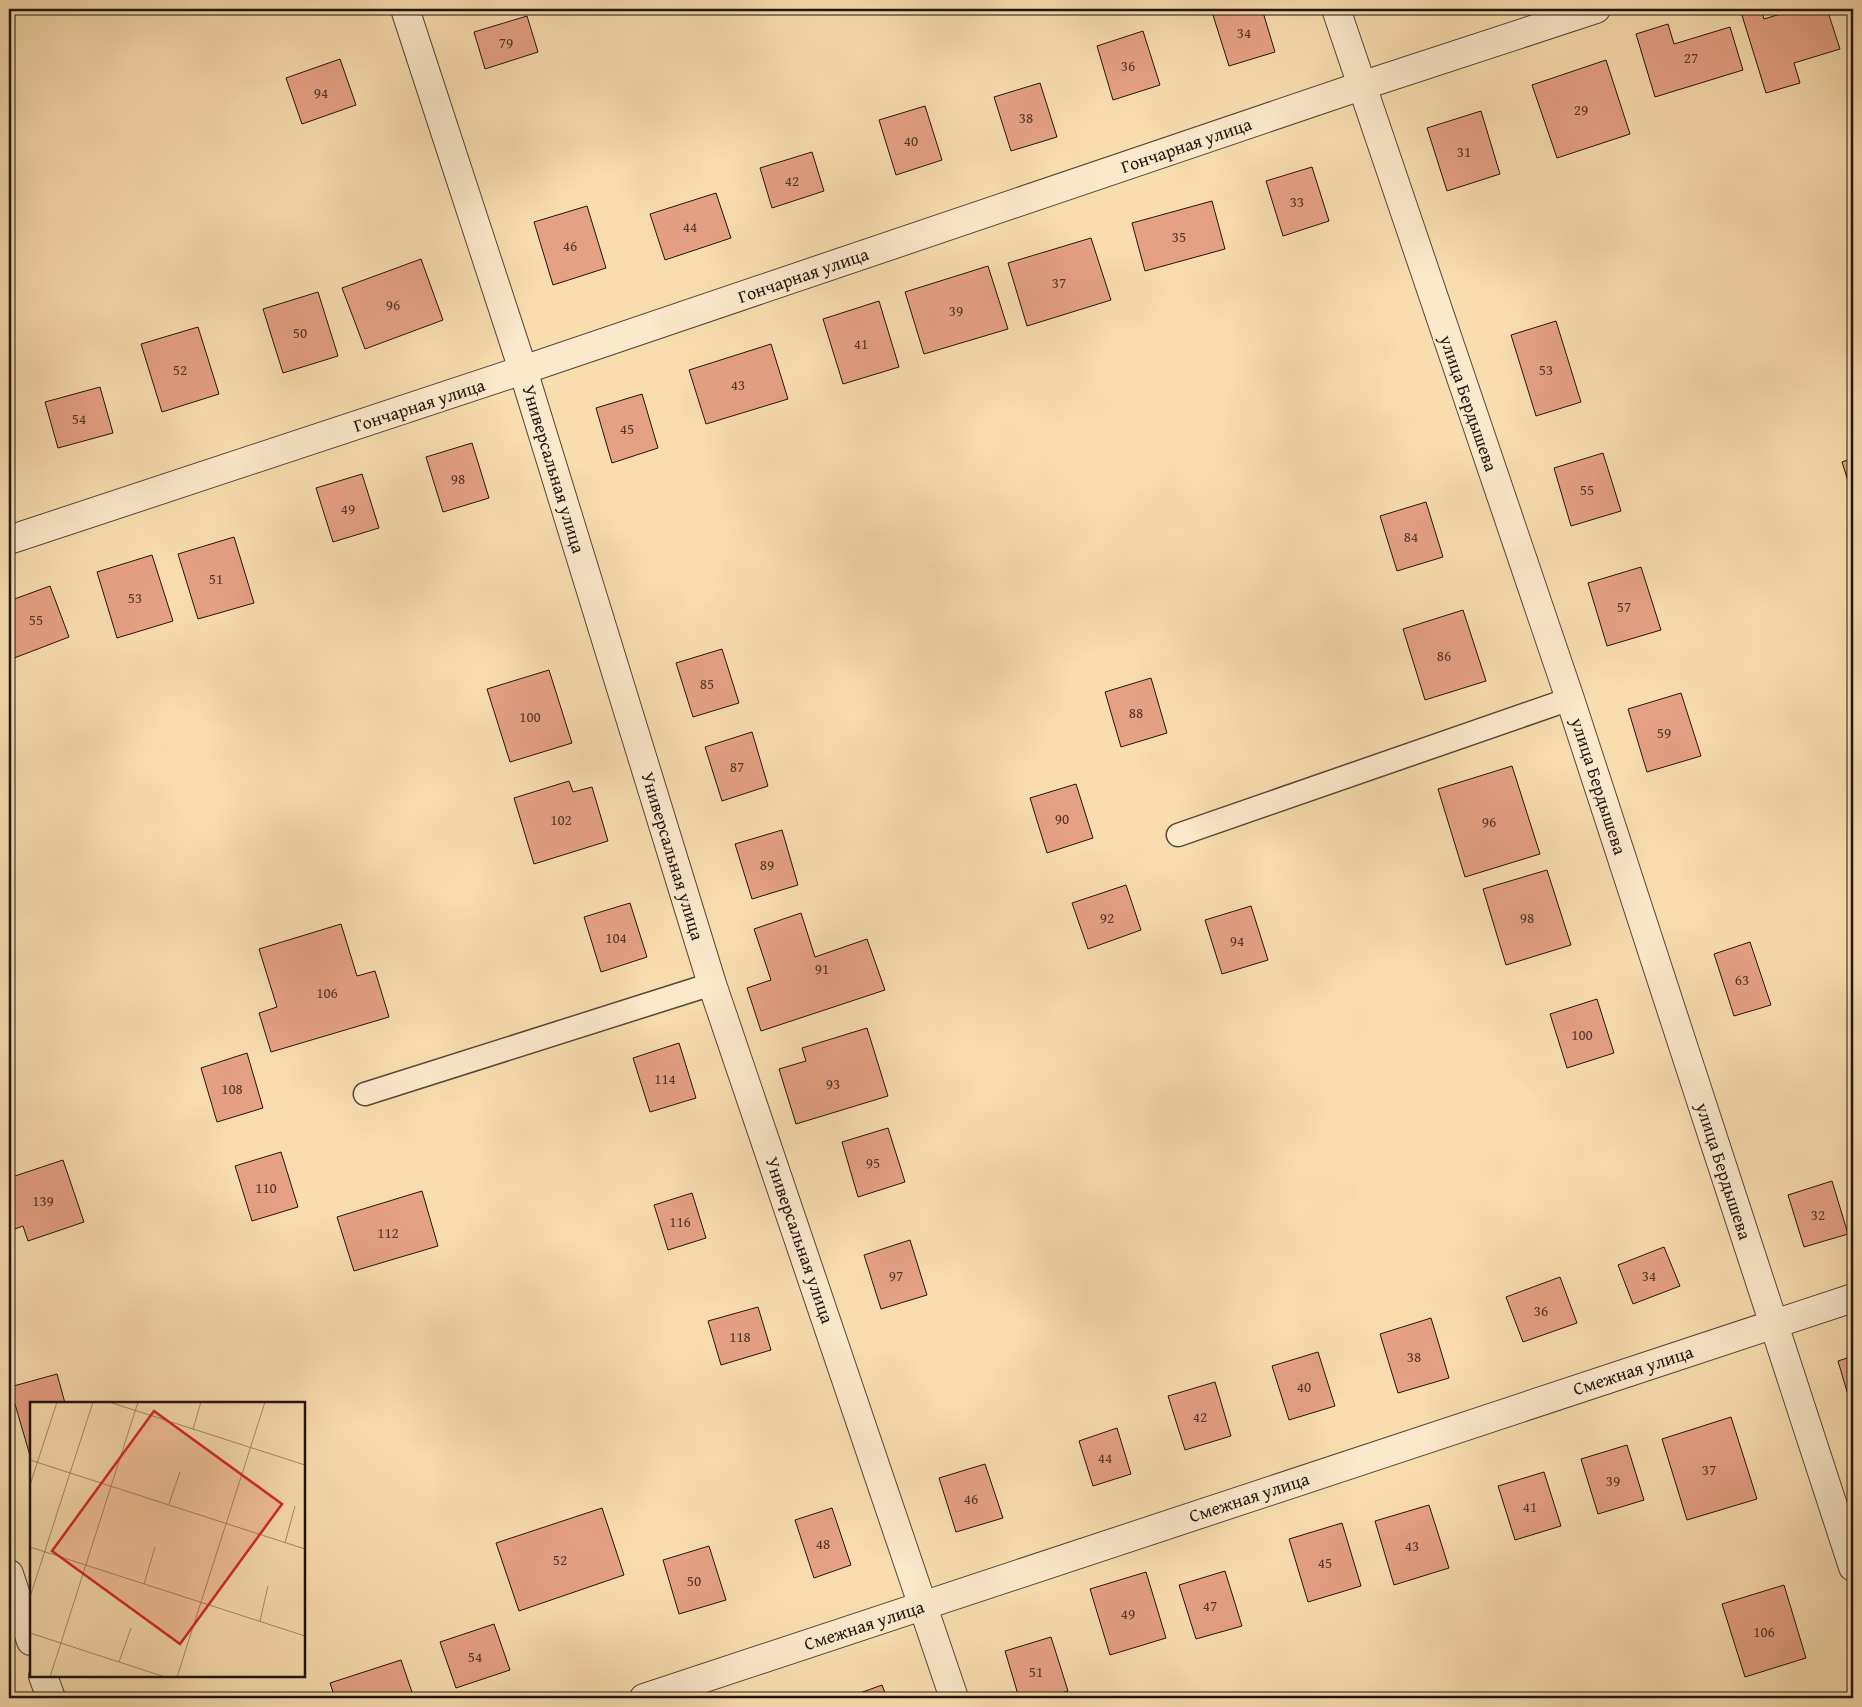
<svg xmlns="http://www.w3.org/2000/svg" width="1862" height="1707" font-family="'Gentium Book Plus',serif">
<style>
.building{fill:#e5a184;stroke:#23130b}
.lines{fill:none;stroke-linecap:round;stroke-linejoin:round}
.service-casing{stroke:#584634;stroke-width:25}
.minor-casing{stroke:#584634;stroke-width:30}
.tertiary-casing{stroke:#584634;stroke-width:30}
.service{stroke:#fbe9cb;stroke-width:22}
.minor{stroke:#fbe9cb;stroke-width:28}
.tertiary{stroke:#fbe9cb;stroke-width:28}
.labels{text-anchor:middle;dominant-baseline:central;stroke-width:5;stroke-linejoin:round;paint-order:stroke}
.number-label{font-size:15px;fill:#543629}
.street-label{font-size:18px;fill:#23130b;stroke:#fbe9cb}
.inset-road{fill:none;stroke:#a38c6d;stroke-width:1}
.view{fill:#d62828;fill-opacity:0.15;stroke:#d62828;stroke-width:2.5}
.inset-edge{fill:none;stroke:#23130b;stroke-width:2.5}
</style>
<rect width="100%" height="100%" fill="#f9ddaf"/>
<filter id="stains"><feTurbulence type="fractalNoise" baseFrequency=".004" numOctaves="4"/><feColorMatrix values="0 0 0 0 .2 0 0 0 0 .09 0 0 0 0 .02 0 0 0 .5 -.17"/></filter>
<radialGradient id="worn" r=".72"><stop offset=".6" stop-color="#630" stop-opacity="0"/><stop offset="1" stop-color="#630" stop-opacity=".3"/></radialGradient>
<g class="building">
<polygon points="1223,9 1262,9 1275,52 1229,66 1212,12"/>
<polygon points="1740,9 1761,9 1764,19 1797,9 1827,9 1840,49 1794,63 1800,83 1766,93"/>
<polygon points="527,16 538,52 485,69 474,32"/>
<polygon points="1668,24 1674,44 1730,27 1743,70 1655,97 1636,34"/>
<polygon points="1143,31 1160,85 1113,100 1097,46"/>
<polygon points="340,59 356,105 302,124 286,78"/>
<polygon points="1606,60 1630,134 1557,158 1532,85"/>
<polygon points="1040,83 1057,137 1011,151 994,97"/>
<polygon points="925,106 942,160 896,175 879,120"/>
<polygon points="1481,111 1500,174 1447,191 1427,128"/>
<polygon points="812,152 824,191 772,208 760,168"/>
<polygon points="1312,167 1329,221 1283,236 1266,181"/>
<polygon points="716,193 731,238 665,260 650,214"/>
<polygon points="1212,201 1225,249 1145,271 1132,223"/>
<polygon points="587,206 606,268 553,285 534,222"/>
<polygon points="1091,238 1111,300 1027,326 1008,263"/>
<polygon points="421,259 443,320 365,349 342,288"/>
<polygon points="988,266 1008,329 924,354 905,292"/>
<polygon points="318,292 338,356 283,373 263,309"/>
<polygon points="879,301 899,367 843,384 823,319"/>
<polygon points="1556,321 1581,402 1536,416 1511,335"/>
<polygon points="198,327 219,394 162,412 141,344"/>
<polygon points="771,344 788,399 706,424 689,370"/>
<polygon points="100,387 113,433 58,448 45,402"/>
<polygon points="642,394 658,448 612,463 596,408"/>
<polygon points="9,443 15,462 9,464"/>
<polygon points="472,443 489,498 443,512 426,457"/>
<polygon points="1603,453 1621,511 1571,526 1554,468"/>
<polygon points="1853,458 1853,497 1842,462"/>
<polygon points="362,474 379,528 333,542 316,488"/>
<polygon points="1426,502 1443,557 1397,571 1380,516"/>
<polygon points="234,537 254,603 198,619 178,554"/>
<polygon points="152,555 173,621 117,638 97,572"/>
<polygon points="1641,567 1661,630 1607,646 1588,583"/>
<polygon points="50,586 69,637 9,660 9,601"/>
<polygon points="1463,610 1486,681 1425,700 1403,629"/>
<polygon points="722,649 739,703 693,717 676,663"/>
<polygon points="549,670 572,743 510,762 487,689"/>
<polygon points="1151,678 1167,733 1121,747 1105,692"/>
<polygon points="1681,693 1701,756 1647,772 1628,709"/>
<polygon points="752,732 768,786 722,801 705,747"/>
<polygon points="1512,766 1540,854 1465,877 1438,789"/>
<polygon points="569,781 573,792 592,787 608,841 534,864 514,798"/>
<polygon points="1076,784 1093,838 1047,853 1030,798"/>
<polygon points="782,830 798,885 752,899 735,844"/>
<polygon points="1547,870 1571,945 1506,965 1483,889"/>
<polygon points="1126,885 1141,930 1088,949 1072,903"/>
<polygon points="630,903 647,957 601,972 584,917"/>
<polygon points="1251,906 1268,960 1222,974 1205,920"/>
<polygon points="801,913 815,957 867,939 885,990 761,1031 747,988 771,980 754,929"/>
<polygon points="341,924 357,976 375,971 389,1017 271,1052 259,1013 277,1007 259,949"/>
<polygon points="1750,942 1771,1005 1734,1016 1714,954"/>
<polygon points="1597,999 1614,1053 1567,1068 1550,1014"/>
<polygon points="867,1028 888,1096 796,1124 779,1069 806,1061 802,1048"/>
<polygon points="679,1043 696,1098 650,1112 633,1058"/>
<polygon points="247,1053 263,1108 217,1122 201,1068"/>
<polygon points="888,1128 905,1182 858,1197 842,1142"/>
<polygon points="281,1152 298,1207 252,1221 235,1166"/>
<polygon points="63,1160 84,1222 28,1241 23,1226 9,1231 9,1178"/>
<polygon points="1832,1181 1848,1234 1804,1247 1788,1195"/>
<polygon points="422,1191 438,1246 354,1271 337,1217"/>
<polygon points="692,1193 706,1238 668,1250 654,1205"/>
<polygon points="910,1240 927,1295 881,1309 864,1255"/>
<polygon points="1664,1247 1680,1286 1633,1304 1618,1265"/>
<polygon points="1560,1277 1577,1323 1523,1342 1506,1297"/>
<polygon points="758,1307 771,1350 721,1365 708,1321"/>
<polygon points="1431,1318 1449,1378 1398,1393 1380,1334"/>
<polygon points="1318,1352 1335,1406 1289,1420 1272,1366"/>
<polygon points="1853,1356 1853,1412 1838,1361"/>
<polygon points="57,1374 65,1403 31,1403 31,1459 10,1387"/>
<polygon points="1215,1382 1231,1436 1185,1450 1168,1396"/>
<polygon points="1731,1417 1757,1499 1687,1520 1662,1439"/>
<polygon points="1117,1428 1131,1474 1093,1486 1079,1441"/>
<polygon points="1627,1445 1644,1500 1598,1514 1581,1459"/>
<polygon points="985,1464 1003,1518 956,1532 939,1478"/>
<polygon points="1544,1472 1561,1526 1515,1540 1498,1486"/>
<polygon points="1429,1505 1449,1568 1394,1585 1375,1521"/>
<polygon points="602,1508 624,1575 519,1611 496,1543"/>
<polygon points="832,1508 851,1565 814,1578 795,1520"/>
<polygon points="1342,1523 1361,1586 1308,1602 1289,1539"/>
<polygon points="709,1546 726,1600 679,1614 663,1560"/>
<polygon points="1225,1571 1242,1626 1196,1639 1179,1585"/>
<polygon points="1146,1572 1166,1638 1110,1655 1090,1589"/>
<polygon points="1784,1585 1806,1658 1745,1677 1722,1604"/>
<polygon points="494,1624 510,1670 456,1688 440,1642"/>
<polygon points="1051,1637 1068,1691 1045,1698 1019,1698 1005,1651"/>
<polygon points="401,1660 414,1698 335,1698 330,1683"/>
<polygon points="882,1685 887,1698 846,1698"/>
<polygon points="290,1692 293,1698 273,1698"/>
</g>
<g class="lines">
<g class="service-casing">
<g id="service">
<polyline points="1178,835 1570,699"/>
<polyline points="365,1094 712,984"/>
</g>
</g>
<g class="minor-casing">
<g id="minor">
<polyline points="405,9 523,370 712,984 954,1698"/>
<polyline points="9,540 523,370 1361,86 1596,9"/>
<polyline points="9,1574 31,1641"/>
<polyline points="43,1676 51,1698"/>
<polyline points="644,1698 1853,1298"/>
</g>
</g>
<g class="tertiary-casing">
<polyline id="tertiary" points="1336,9 1570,699 1853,1567"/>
</g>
<use href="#service" class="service"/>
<use href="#minor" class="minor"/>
<use href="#tertiary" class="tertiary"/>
</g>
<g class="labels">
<g class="number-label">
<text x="1244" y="32">34</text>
<text x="506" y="42">79</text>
<text x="1691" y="57">27</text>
<text x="1128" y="65">36</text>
<text x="321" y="92">94</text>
<text x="1581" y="109">29</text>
<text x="1026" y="117">38</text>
<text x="911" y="140">40</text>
<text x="1464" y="151">31</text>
<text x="792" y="180">42</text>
<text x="1297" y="201">33</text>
<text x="690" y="226">44</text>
<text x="1179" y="236">35</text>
<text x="570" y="245">46</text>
<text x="1059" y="282">37</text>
<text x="393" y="304">96</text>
<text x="956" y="310">39</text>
<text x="300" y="332">50</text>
<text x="861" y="343">41</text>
<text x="180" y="369">52</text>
<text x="1546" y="369">53</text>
<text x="738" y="384">43</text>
<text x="79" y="418">54</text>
<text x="627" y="428">45</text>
<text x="458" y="478">98</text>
<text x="1587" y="489">55</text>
<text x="348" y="508">49</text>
<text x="1411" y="536">84</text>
<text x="216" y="578">51</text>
<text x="135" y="597">53</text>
<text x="1624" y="606">57</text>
<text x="36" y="619">55</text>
<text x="1444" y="655">86</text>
<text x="707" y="683">85</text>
<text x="1136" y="712">88</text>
<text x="530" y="716">100</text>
<text x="1664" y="732">59</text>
<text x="737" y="766">87</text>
<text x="1062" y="818">90</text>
<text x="561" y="819">102</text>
<text x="1489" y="821">96</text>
<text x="767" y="864">89</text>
<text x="1107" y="917">92</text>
<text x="1527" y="917">98</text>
<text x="616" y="937">104</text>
<text x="1237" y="940">94</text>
<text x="822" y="968">91</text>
<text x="1742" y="979">63</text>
<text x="327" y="992">106</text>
<text x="1582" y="1034">100</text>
<text x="665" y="1078">114</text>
<text x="833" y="1083">93</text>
<text x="232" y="1088">108</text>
<text x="873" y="1162">95</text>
<text x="266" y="1187">110</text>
<text x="43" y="1200">139</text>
<text x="1818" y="1214">32</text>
<text x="680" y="1221">116</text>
<text x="388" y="1232">112</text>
<text x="896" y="1275">97</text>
<text x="1649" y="1275">34</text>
<text x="1541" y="1310">36</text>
<text x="740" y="1336">118</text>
<text x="1414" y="1356">38</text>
<text x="1304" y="1386">40</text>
<text x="1200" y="1416">42</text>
<text x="1105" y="1457">44</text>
<text x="1709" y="1469">37</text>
<text x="1613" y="1480">39</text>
<text x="971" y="1498">46</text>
<text x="1530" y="1506">41</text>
<text x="823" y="1543">48</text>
<text x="1412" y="1545">43</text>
<text x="560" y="1559">52</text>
<text x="1325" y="1562">45</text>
<text x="694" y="1580">50</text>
<text x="1210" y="1605">47</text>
<text x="1128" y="1613">49</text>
<text x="1764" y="1631">106</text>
<text x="475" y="1656">54</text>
<text x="1036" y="1671">51</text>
</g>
<g class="street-label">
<text transform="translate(1186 145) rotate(-19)">Гончарная улица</text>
<text transform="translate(803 275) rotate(-19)">Гончарная улица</text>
<text transform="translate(1469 403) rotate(71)">улица Бердышева</text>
<text transform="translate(419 405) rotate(-18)">Гончарная улица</text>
<text transform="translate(554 469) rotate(73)">Универсальная улица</text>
<text transform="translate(1599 786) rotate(72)">улица Бердышева</text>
<text transform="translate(673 856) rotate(73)">Универсальная улица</text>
<text transform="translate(1724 1171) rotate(72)">улица Бердышева</text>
<text transform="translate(800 1240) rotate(71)">Универсальная улица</text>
<text transform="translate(1633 1370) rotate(-18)">Смежная улица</text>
<text transform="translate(1249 1497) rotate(-18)">Смежная улица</text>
<text transform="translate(864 1625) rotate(-18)">Смежная улица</text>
</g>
</g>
<g transform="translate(30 1402)">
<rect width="275" height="275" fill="#f9ddaf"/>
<path class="inset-road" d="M 79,0 L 275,63M 163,27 L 171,0M 0,58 L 275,147M 0,83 L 27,0M 139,102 L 150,70M 255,141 L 265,104M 0,145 L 275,234M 114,182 L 125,145M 0,195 L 63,0M 230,219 L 238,184M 0,231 L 135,275M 89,260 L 101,226M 20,275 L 108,0M 147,275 L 235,0"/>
<path class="view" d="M 124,9 L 252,102 L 150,242 L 22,149 Z"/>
<rect width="275" height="275" class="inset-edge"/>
</g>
<rect width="1862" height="1707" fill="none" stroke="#f9ddaf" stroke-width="30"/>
<rect x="10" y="10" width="1842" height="1687" fill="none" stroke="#23130b" stroke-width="2.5"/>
<rect x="15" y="15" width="1832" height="1677" fill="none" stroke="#23130b"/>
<rect width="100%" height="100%" filter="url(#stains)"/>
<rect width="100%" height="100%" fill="url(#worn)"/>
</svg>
